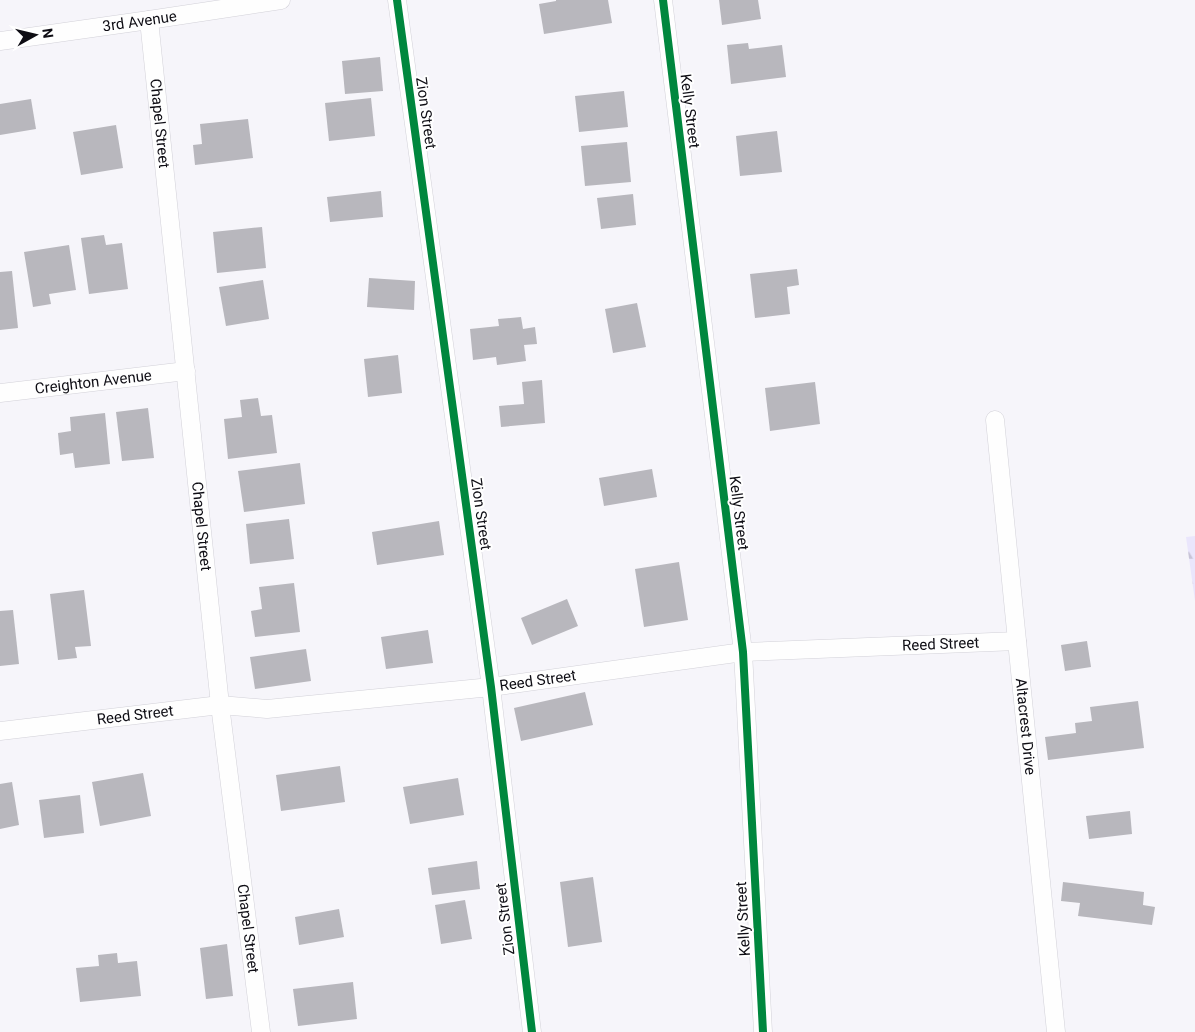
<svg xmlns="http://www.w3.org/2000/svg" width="1195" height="1032" font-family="Roboto,sans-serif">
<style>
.forest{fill:url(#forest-firs)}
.building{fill:#b8b7bd}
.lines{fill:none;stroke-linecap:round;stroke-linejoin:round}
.street-casing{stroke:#d2d1d8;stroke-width:19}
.street{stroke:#fefefe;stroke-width:18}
.cycleway-casing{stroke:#fff;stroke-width:11}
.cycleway{stroke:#00873e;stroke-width:8}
.labels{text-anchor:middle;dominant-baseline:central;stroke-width:4;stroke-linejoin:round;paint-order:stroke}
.street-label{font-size:15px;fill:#0e0d14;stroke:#fff}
</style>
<defs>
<pattern id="forest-firs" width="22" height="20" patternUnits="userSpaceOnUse" patternTransform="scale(1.25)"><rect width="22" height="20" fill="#eae6fc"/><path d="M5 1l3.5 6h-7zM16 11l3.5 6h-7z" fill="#c8c4d7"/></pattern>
</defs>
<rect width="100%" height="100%" fill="#f6f5fa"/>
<polygon class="forest" points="1195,536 1195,601 1186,537"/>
<g class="building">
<polygon points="556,0 608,0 612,23 544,34 539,4 556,1"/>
<polygon points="719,0 758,0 761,19 722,25"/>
<polygon points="748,43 749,49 782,45 786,77 731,84 727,45"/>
<polygon points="380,57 383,91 345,94 342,61"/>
<polygon points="624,91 628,127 579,132 575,96"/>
<polygon points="371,98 375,136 329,141 325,103"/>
<polygon points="31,99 36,129 0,135 0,104"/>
<polygon points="248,119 253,158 195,165 193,145 202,144 200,124"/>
<polygon points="116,125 123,168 81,175 73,132"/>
<polygon points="777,131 782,172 740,176 736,136"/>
<polygon points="627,142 631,182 585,186 581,146"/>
<polygon points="381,191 383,217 330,222 327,197"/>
<polygon points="633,194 636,225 601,229 597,198"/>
<polygon points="262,227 266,268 217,273 213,232"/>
<polygon points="104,235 106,245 122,243 128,289 89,294 81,238"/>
<polygon points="69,245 76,290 49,294 51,304 33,307 24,252"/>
<polygon points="797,269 799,285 787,287 790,314 755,318 750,274"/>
<polygon points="12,271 18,328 0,330 0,272"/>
<polygon points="369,278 415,281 414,310 367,307"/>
<polygon points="263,280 269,319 226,326 219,287"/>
<polygon points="637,303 646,347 613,353 605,309"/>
<polygon points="521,317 523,329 535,327 537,344 524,345 526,361 497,365 496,357 473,360 470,329 499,326 498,319"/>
<polygon points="398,355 402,393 368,397 364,359"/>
<polygon points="542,380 545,423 501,427 499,406 524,404 522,382"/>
<polygon points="815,382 820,424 770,431 765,388"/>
<polygon points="258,398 261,416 272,415 277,453 228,459 224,419 242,417 240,400"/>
<polygon points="148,408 154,458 122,461 116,412"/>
<polygon points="105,413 110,464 75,468 73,453 60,455 58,433 71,431 70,417"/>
<polygon points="300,463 305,504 244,512 238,471"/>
<polygon points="652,469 657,497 604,506 599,478"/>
<polygon points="289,519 294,559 250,564 246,524"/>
<polygon points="439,521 444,555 377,565 372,532"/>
<polygon points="679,562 688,620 644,627 635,569"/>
<polygon points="294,583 300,632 255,637 251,611 262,609 259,587"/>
<polygon points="84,590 91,646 75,647 77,658 58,660 50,594"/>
<polygon points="567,599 578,626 532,645 521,618"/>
<polygon points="13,610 19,664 0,666 0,611"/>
<polygon points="428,630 433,663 386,669 381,637"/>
<polygon points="1087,641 1091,667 1065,671 1061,645"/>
<polygon points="306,649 311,681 255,689 250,657"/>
<polygon points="585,692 593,725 521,741 514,708"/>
<polygon points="1138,701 1144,748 1048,760 1045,737 1076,733 1075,723 1092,721 1090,707"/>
<polygon points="340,766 345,802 281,811 276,775"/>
<polygon points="143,773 151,816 100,826 92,782"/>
<polygon points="458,778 464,815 410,824 403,787"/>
<polygon points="12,782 19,825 0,829 0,784"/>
<polygon points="80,795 84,833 44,838 39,800"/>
<polygon points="1130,811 1132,834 1089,839 1086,816"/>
<polygon points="477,861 480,889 432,895 428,868"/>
<polygon points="593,877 602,942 568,947 560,882"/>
<polygon points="1063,882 1144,892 1143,905 1155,907 1152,925 1078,916 1080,903 1061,901"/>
<polygon points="465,900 472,939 441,944 435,905"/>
<polygon points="339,909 344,937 299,945 295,917"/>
<polygon points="227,944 233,996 206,999 200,948"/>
<polygon points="117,953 118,963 137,961 141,996 80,1002 76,968 99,966 98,955"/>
<polygon points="353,982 357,1019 298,1026 293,989"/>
</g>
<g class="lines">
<g class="street-casing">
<g id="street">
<polyline points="397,0 491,687 532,1032"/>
<polyline points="663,0 743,652 763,1032"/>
<path id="s1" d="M 149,20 L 220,705 L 261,1032"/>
<path id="s2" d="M 0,41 L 149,20 L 281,0"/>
<path id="s3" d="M 0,393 L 186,371"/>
<path id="s4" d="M 995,420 L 1056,1032"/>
<path id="s5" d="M 0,731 L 220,705 L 267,709 L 491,687 L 743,652 L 1017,641"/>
</g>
</g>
<use href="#street" class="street"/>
<g class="cycleway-casing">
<g id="cycleway">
<polyline points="397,0 491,687 532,1032"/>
<polyline points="663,0 743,652 763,1032"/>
</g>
</g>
<use href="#cycleway" class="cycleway"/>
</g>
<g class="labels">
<g class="street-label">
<text stroke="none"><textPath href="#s2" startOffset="141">3rd Avenue</textPath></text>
<text transform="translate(690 111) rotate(83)">Kelly Street</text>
<text transform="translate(426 113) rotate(82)">Zion Street</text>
<text stroke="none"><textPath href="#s1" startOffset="104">Chapel Street</textPath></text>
<text stroke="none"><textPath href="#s3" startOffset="94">Creighton Avenue</textPath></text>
<text transform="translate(739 513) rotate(83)">Kelly Street</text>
<text transform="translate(481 514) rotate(82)">Zion Street</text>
<text stroke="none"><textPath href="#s1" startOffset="509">Chapel Street</textPath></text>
<text stroke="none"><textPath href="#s5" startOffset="946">Reed Street</textPath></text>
<text stroke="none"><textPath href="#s5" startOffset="541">Reed Street</textPath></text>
<text stroke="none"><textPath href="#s5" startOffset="136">Reed Street</textPath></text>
<text stroke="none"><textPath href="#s4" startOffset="308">Altacrest Drive</textPath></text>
<text transform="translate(505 919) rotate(-97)">Zion Street</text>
<text transform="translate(743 919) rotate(-93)">Kelly Street</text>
<text stroke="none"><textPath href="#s1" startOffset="914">Chapel Street</textPath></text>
</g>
</g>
<g transform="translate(35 35) rotate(82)" stroke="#ffffff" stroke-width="4" paint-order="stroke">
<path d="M0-4L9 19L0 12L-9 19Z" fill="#0e0d14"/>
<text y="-8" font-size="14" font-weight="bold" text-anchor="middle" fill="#0e0d14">N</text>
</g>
</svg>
